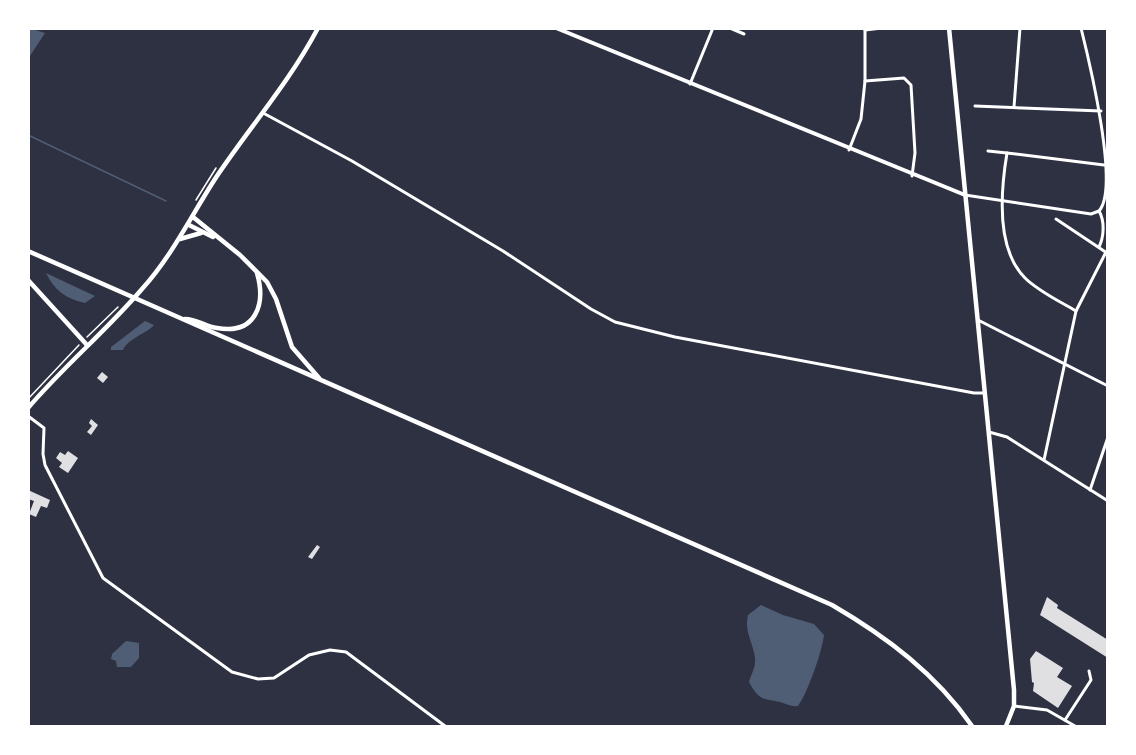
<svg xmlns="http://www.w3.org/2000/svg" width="1136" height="755" font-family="'Exo 2',sans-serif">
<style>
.water{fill:#4f5d75}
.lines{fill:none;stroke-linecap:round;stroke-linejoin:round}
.stream{stroke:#4f5d75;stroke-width:1.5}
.building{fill:#e0e0e3}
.path{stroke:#fff;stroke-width:1.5}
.minor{stroke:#fff;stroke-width:3}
.tertiary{stroke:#fff;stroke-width:4}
.secondary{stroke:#fff;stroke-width:4.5}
.primary{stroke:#fff;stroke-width:4.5}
</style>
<rect width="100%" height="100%" fill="#2d3142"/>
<g class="water">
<polygon points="29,28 45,33 30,56 29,55"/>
<path d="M 46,273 L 95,296 L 85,303 C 66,299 54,290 46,273 Z"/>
<path d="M 145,321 L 154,325 C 146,334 127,339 123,350 L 111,350 L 111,347 Z"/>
<path d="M 761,605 L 783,615 L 814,624 L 824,635 C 822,652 808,692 798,706 C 790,707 788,704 780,702 C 761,698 759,700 749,682 C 751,674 756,668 755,658 C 753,642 744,632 748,615 Z"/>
<polygon points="126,641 139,643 139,658 131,667 117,667 116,661 111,659 112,654"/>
</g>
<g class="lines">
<polyline class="stream" points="28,135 166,201"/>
</g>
<g class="building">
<polygon points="102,372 108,377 103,383 97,378"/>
<polygon points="91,419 98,425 91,435 87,432 92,426 89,423"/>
<polygon points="68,451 78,458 68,473 59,467 62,463 56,458 60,452 65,455"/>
<polygon points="28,490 50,500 47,508 41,506 36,517 29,514 34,501 28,499"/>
<polygon points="317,545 320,547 312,559 308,557"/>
<polygon points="1047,597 1058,605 1057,608 1108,640 1108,658 1040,615"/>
<polygon points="1036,651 1063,668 1057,677 1072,686 1058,708 1033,691 1034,683 1032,682 1030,659"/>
</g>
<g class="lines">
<g class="path">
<polyline points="196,200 216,168"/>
<polyline points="87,337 118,307"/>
<polyline points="28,399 79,345"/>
</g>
<g class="minor">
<polyline points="730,28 744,34"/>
<path d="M 1081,28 C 1089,60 1120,188 1099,211"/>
<polyline points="865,30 865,81 904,78 911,85 915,153 912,176"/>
<polyline points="865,30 882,28"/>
<polyline points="690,84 713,28"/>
<polyline points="975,106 1101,111"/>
<polyline points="1014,107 1020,28"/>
<polyline points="265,114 352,161 503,251 591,309 615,322 675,337 974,393 985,393"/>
<polyline points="849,150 861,119 865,81"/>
<polyline points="988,151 1007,153"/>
<polyline points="965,195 1091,214 1099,211"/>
<polyline points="1056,219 1107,253"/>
<path d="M 1099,247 C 1104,237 1105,221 1099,211"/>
<path d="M 1076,311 C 1059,301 1038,291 1025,278 C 995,248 1001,189 1007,153 L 1104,165"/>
<polyline points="978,320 1108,386"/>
<polyline points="28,416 44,428 43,454 45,465 103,578 232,672 258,679 274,678 309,655 330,650 346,652 445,726"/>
<polyline points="989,432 1007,437 1108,501"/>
<polyline points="1044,460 1076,311 1106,252"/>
<polyline points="1090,490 1108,437"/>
<polyline points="1014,706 1047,710 1075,726"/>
<polyline points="1065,720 1091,680 1089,671"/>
</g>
<polyline class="tertiary" points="556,28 965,195"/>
<g class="secondary">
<polyline points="949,28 1014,690 1014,706 1006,726"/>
<path d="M 28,408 C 64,366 106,331 142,289 C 172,256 191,216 215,179 C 249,128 289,83 318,28"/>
</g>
<g class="primary">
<polyline points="193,217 240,255 267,282 276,299 292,347 319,378"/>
<polyline points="189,225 213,237"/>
<polyline points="180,239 201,233"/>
<path d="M 28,251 L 832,605 C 887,637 936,674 972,726"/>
<polyline points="28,280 87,345"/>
<path d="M 185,319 C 197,319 206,327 217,328 C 256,335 266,304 257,273"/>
</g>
</g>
<rect width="1136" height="755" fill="none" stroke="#ffffff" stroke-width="60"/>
</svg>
